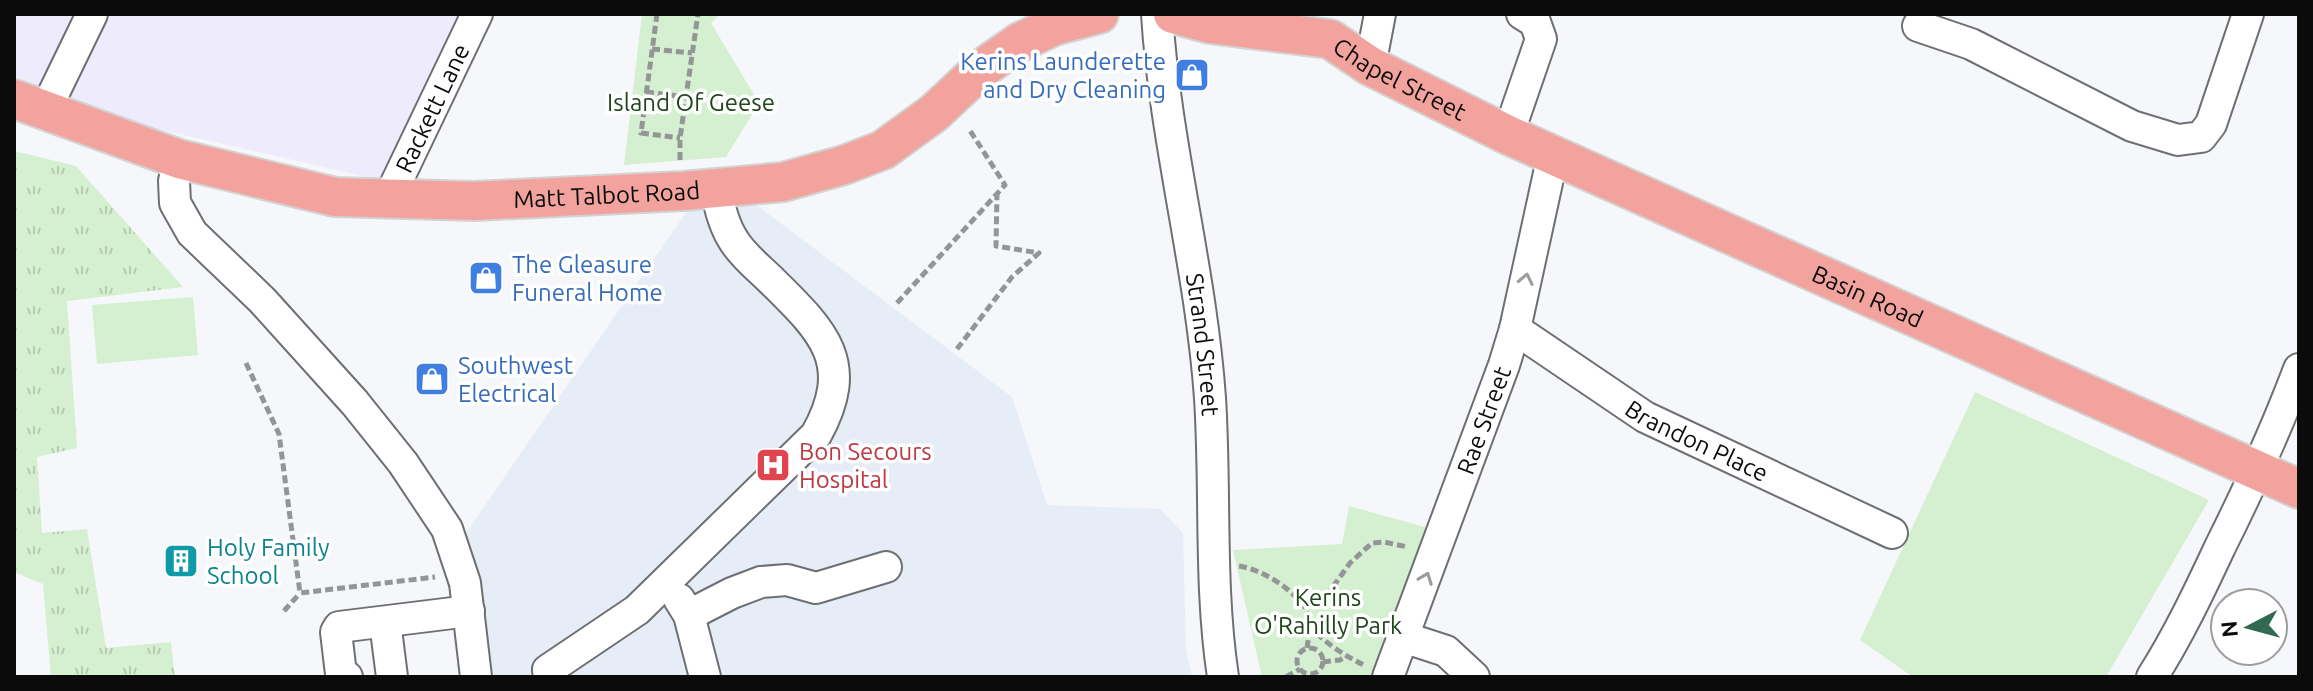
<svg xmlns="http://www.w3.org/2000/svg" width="2313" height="691" font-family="Ubuntu,sans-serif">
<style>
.commercial{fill:#edebfc}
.built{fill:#e6edf6}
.grass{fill:url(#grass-tufts)}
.park{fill:#d4f0d0}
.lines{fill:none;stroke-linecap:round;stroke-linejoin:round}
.minor-casing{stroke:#6d6f72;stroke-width:34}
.major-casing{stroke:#d3d3d3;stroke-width:42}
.path{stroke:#949597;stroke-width:5;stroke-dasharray:8 4;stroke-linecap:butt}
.minor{stroke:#fff;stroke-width:30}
.major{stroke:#f2a39d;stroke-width:38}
.oneway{stroke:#9d9d9e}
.labels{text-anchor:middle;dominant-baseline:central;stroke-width:7;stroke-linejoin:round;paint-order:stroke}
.shop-label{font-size:24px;fill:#366cbe;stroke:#fff;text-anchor:start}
.street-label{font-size:24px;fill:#0b0b0c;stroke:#fff}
.park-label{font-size:24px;fill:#20471b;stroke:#fff}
.health-label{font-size:24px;fill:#be3a42;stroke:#fff;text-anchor:start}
.culture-label{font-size:24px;fill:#0d838f;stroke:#fff;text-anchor:start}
</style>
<defs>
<pattern id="grass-tufts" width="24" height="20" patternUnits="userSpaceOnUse" patternTransform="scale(2)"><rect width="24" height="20" fill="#d4f0d0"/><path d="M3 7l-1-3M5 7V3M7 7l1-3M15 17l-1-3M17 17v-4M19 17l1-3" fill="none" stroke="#b5ccb1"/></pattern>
</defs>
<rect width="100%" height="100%" fill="#f5f7fa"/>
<polygon class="commercial" points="14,14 467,14 385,181 136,124 14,76"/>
<polygon class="built" points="755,204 1012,397 1047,505 1160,509 1183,533 1186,650 1192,677 483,677 466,533 687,211"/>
<polygon class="grass" points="14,151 76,166 183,287 67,301 77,448 37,457 42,533 87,529 106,648 171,642 175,677 51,677 43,584 14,572"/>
<g class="park">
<polygon points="642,14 720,14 711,23 759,103 726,157 624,165"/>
<polygon points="193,297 198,355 97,364 92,305"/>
<polygon points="1975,392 2209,500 2106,677 1913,677 1860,640"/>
<polygon points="1349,506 1432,529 1375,677 1262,677 1233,550 1342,544"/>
</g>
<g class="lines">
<g class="minor-casing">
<g id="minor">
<path id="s1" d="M 1157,14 C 1165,143 1201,269 1210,398 C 1216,491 1209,585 1223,677"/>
<polyline points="1918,26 1971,44 2132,126 2178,140 2201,137 2211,124 2248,14"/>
<polyline points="1370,66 1380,14"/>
<polyline points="45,111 92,14"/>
<polyline points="1508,135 1541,39 1535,22 1522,14"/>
<polyline points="179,159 174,181 175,203 192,233 262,300 355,403 403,463 447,529 465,583 476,677"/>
<path id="s2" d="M 388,200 L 477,14"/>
<path id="s3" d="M 1515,329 L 1645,417 L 1892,533"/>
<polyline points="679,599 689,615 705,677"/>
<polyline points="689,615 732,593 761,582 787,580 816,588 886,567"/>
<polyline points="385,622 392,677"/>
<polyline points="1403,637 1446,651 1474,677"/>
<polyline points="347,677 341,674 336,632 339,627 469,611"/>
<path d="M 549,677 L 548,670 L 637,610 L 816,435 C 856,363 824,332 772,281 C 759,268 744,257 734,241 C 724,226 719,206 716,188"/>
<path id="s4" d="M 1388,677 L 1504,365 L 1515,329 L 1553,155"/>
<path d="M 2152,677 C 2178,636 2199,592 2220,547 C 2249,489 2276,430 2299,369"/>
</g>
</g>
<g class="major-casing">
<g id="major">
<path id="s5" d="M 1173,14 L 1210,24 L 1330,39 L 1370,66 L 1508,135 L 2299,489"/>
<path id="s6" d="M 14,99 L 179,159 L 335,197 L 474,201 L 683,191 L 783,182 L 844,165 L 883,150 L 934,113 L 980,70 L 1020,42 L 1054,26 L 1099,14"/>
</g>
</g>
<g class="path">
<polyline points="657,14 641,133 680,138"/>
<polyline points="652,49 692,53"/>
<polyline points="646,92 686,97"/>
<polyline points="680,160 680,138 698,14"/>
<polyline points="897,303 1005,185 969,129"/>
<polyline points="957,349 1012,277 1039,253 996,246 997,194"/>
<polyline points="246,363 279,434 300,593 435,577"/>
<path d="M 1239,566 C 1262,570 1288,586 1303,605 C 1309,612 1309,621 1313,628 C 1322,642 1349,658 1364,665"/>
<polyline points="1305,607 1325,598 1350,563 1372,543 1384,542 1408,547"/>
<polyline points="284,611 300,593"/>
<circle cx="1310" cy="661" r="13"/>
<polyline points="1307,648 1309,635 1314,630"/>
<polyline points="1323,662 1340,660 1346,656"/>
<polyline points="1286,677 1300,669"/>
</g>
<use href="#minor" class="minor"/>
<use href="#major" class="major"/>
</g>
<defs><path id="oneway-chevron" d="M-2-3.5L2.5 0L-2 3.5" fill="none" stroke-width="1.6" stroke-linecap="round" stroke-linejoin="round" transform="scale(2)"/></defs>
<g class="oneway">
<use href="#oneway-chevron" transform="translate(1526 279) rotate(-78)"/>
<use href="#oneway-chevron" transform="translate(1426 578) rotate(-69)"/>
</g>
<defs>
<g id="shop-square" transform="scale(1.8)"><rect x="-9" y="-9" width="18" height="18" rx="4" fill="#3f7fe0" stroke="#fff"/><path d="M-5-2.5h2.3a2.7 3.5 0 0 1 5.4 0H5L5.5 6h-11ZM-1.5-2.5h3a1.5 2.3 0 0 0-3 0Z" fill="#fff"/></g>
<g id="hospital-square" transform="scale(1.8)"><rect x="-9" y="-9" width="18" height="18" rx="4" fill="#e0444e" stroke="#fff"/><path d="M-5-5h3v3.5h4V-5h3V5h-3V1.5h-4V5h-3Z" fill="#fff"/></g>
<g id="building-square" transform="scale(1.8)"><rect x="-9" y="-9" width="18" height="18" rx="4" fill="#0f9aa8" stroke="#fff"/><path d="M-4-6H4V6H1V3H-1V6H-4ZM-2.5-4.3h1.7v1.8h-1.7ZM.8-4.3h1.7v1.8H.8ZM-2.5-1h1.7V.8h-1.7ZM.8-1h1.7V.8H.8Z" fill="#fff"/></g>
</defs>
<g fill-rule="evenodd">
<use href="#shop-square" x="1192" y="75"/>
<use href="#shop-square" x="486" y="278"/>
<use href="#shop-square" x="432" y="379"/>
<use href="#hospital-square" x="773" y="465"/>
<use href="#building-square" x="181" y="561"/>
</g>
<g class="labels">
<g class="shop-label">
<text x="1166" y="61" text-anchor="end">Kerins Launderette<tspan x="1166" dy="28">and Dry Cleaning</tspan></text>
<text x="512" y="264">The Gleasure<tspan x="512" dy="28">Funeral Home</tspan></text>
<text x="458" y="365">Southwest<tspan x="458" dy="28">Electrical</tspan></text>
</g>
<g class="street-label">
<text stroke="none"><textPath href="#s5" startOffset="240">Chapel Street</textPath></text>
<text stroke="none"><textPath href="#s2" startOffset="102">Rackett Lane</textPath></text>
<text stroke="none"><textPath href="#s6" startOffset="608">Matt Talbot Road</textPath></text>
<text stroke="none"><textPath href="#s5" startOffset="756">Basin Road</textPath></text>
<text stroke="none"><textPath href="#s1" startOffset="334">Strand Street</textPath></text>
<text stroke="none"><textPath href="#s4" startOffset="274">Rae Street</textPath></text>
<text stroke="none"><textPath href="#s3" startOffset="214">Brandon Place</textPath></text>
</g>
<g class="park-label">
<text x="691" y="102">Island Of Geese</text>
<text x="1328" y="597">Kerins<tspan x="1328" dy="28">O'Rahilly Park</tspan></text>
</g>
<g class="health-label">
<text x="799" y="451">Bon Secours<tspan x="799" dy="28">Hospital</tspan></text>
</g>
<g class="culture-label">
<text x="207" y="547">Holy Family<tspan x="207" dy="28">School</tspan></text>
</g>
</g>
<rect width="2313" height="691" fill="none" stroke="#0b0b0c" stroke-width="32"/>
<g transform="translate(2249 627) rotate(264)"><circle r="38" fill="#ffffff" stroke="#9d9d9e" stroke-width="2"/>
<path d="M0-6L14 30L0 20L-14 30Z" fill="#306a53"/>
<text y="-12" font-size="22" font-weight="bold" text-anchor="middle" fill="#0b0b0c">N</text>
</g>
</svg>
